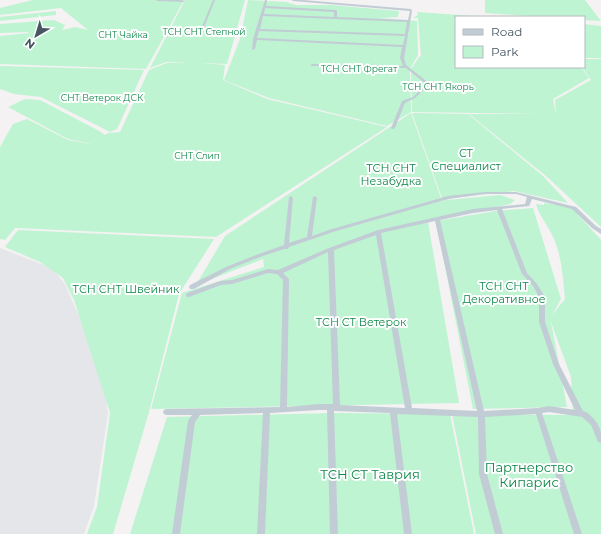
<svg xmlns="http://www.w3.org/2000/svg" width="601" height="534" font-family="Montserrat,sans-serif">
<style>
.airport{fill:#e4e6ea}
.green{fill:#bef4d2}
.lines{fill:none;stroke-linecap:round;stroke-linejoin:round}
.minor{fill:#c2ccd5;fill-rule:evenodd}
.labels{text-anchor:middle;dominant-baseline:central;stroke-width:4;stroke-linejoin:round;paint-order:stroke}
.far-park-label{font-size:9px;fill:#0e8749;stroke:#fff}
.park-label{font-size:11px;fill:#0e8749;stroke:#fff}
.near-park-label{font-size:13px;fill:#0e8749;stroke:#fff}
</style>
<rect width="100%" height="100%" fill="#f4f2f2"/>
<polygon class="airport" points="0,248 44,265 56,273 65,284 100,365 108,413 94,506 84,534 0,534"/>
<g class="green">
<polygon points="33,0 184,0 146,69 0,64 0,36 30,33 27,32 0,33 0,24 54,20 65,25 62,30 75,27 88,30 61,8 0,15 0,8"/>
<polygon points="185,0 245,0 227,64 200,63 225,65 223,80 267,99 387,127 216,237 15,228 5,240 0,239 0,147 13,124 27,119 68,140 97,145 68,139 8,107 25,99 40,100 101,132 105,135 108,133 120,132 149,70 167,63 190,63 166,62 150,68"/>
<polygon points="248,0 286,2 296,5 330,5 399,11 398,17 380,18 417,21 418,55 410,69 411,112 387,126 269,98 224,80 240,39"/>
<polygon points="485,0 585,0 601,21 584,20 584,17 543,17 485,13"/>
<polygon points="56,11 56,15 0,21 0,17"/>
<polygon points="417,12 487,17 456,17 456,67 581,67 589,78 553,99 556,115 555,100 591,80 582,67 584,67 584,59 601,59 601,227 546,176 469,114 543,114 412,112 411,69 419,57 421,56 418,18 413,18 418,15"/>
<polygon points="584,24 601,26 601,58 584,58"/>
<polygon points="0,66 144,70 117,129 110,132 41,97 14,94 0,89"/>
<polygon points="411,113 442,201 440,202 443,201 412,113 468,114 543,176 568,203 514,191 453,198 447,200 500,195 515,200 510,204 428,222 459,403 151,409 182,293 264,267 263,259 196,285 225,236"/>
<path d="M 544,203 L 571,207 L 601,240 L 601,534 L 476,534 L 452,414 L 573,415 L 571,377 L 551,322 L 567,407 L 473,409 L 436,221 L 496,211 L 533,208 L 561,299 L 552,315 L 565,299 C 563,278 562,256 553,237 C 548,225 539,216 536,204 L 544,205 Z"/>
<polygon points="18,230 214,239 179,294 149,412 113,534 87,534 97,507 110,413 74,300 63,278 40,262 5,247"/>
<polygon points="334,413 450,414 474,534 130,534 167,417"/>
</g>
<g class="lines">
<g class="minor">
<polygon points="156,0 180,0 185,1 184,2 157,1"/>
<polygon points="213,0 215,0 201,35 198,36"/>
<path d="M 265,0 L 267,0 L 266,6 L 336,10 L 337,11 L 337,17 L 408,20 L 410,11 L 293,1 L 292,0 L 303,0 L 411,9 L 412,11 L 404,58 L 406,65 L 430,84 L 415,98 L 405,103 L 395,128 L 393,129 L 392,129 L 391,128 L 402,101 L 413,97 L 426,84 L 406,68 L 312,66 L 310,65 L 312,64 L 403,66 L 400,58 L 402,47 L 257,40 L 255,49 L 252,50 L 253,39 ZM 265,8 L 334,12 L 334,17 L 264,14 ZM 263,16 L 407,22 L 405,34 L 260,29 ZM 259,31 L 405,36 L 403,45 L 257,38 Z"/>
<path d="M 484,192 L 516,192 L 576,207 L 596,226 L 601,229 L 601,234 L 592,228 L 572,209 L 532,199 L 529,206 L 502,209 L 527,273 L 537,284 L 545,297 L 545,322 L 559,364 L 583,411 C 591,413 600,425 601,433 C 601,436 601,440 601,443 L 598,442 L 591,425 L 582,417 L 549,412 L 542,413 L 582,534 L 574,534 L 536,414 L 485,417 L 487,474 L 503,534 L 495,534 L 479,474 L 478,417 L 397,414 L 412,534 L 404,534 L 390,413 L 334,411 L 338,534 L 330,534 L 327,410 L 319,410 L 270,413 L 265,534 L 257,534 L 263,413 L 200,415 L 195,422 L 180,534 L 172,534 L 188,421 L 192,415 L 166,415 L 164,414 L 163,412 L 164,410 L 166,409 L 280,407 L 283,280 L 277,274 L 268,273 L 232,284 L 221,285 L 189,297 L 187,297 L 186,295 L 187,293 L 220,281 L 232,280 L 268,269 L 278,270 L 329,248 L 378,230 L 473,209 L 525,204 L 527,197 L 516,194 L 484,194 L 448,199 L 336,231 L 289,247 L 288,249 L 284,249 L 260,257 L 230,269 L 194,289 L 190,289 L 189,287 L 190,285 L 226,267 L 256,255 L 284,245 L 289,197 L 291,196 L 293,198 L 289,243 L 307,237 L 313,197 L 315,196 L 317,198 L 312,236 L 332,229 L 448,196 ZM 497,210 L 522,274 L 533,286 L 539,297 L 539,322 L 553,364 L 575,410 L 549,406 L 538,408 L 484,411 L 440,220 L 473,213 ZM 435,221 L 477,411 L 412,408 L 381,233 ZM 376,235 L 405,408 L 340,405 L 334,250 ZM 328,252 L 333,404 L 319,404 L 287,407 L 289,279 L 283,273 Z"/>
</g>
</g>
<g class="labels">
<g class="far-park-label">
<text x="204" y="31">ТСН СНТ Степной</text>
<text x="123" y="34">СНТ Чайка</text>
<text x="359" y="68">ТСН СНТ Фрегат</text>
<text x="438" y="86">ТСН СНТ Якорь</text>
<text x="102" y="97">СНТ Ветерок ДСК</text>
<text x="197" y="155">СНТ Слип</text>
</g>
<g class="park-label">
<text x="466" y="153">СТ<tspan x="466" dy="13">Специалист</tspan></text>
<text x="391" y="168">ТСН СНТ<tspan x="391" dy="13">Незабудка</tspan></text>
<text x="504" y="286">ТСН СНТ<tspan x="504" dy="13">Декоративное</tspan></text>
<text x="126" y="289">ТСН СНТ Швейник</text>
<text x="361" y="322">ТСН СТ Ветерок</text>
</g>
<g class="near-park-label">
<text x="529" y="467">Партнерство<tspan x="529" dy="15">Кипарис</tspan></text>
<text x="370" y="474">ТСН СТ Таврия</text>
</g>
</g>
<rect x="455" y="16" width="130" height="52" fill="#ffffff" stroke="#b5bbc0"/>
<rect x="463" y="29" width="20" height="6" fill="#c2ccd5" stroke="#b5bbc0"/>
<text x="491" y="36" font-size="12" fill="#475662">Road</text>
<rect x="463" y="46" width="20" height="12" fill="#bef4d2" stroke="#b5bbc0"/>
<text x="491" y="56" font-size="12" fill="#475662">Park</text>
<g transform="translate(36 36) rotate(218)" stroke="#ffffff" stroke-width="3" paint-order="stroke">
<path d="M0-3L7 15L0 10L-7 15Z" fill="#475662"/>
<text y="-6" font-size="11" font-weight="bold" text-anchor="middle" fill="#475662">N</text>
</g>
</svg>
